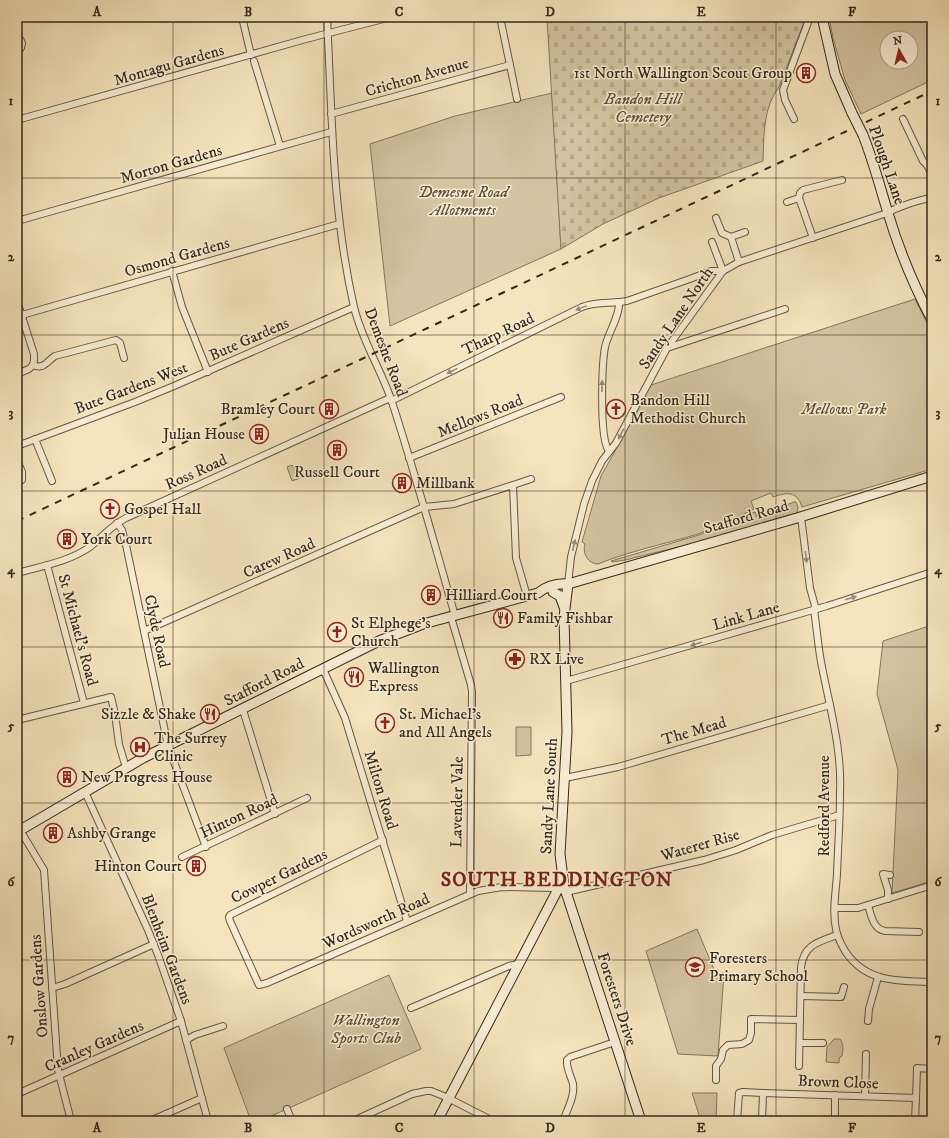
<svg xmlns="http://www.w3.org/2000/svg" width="949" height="1138" font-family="'IM FELL DW Pica',serif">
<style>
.green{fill:#d4c4a1;stroke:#84765e;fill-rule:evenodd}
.cemetery{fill:url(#cemetery-stones);stroke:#84765e}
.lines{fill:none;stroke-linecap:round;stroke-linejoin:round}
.street-casing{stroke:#645743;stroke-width:8}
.secondary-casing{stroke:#33281a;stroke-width:11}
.street{stroke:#f8edd4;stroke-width:6}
.secondary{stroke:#f8edd4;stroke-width:9}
.rail{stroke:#33281a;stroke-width:2;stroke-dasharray:7 7;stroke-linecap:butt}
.secondary-bridge-casing{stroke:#33281a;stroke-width:11;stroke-linecap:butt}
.secondary-bridge{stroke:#f8edd4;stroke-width:9}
.oneway{fill:#968a77}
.grid{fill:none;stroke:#33281a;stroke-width:1;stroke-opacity:0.55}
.labels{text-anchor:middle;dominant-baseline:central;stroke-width:3;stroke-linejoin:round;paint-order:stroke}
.street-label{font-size:16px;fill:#33281a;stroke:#f8edd4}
.poi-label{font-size:16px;fill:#33281a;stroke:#f8edd4;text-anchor:start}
.park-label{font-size:16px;font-style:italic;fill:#5b4f3c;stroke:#f8edd4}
.district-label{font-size:20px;font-weight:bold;letter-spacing:1px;fill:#7a1f14;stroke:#f8edd4}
.neatline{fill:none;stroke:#33281a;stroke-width:1.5}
.grid-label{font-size:13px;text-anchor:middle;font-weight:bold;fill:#33281a}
</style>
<defs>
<pattern id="cemetery-stones" width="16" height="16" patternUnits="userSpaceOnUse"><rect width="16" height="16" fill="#d4c4a1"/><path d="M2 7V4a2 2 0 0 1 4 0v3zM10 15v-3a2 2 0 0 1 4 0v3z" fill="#b6a88a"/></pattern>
</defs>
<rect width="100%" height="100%" fill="#f5e4bd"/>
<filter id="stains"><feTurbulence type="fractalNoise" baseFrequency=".005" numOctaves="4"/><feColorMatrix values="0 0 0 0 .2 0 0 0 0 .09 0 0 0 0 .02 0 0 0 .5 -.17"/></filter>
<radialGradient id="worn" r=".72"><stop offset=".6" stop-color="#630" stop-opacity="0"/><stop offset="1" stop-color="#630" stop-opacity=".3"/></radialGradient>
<g class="green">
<path d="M 829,17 L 932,17 L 932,80 L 861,114 L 845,80 L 833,38 ZM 887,38 L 911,38 L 911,62 L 887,62 Z"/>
<polygon points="552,93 561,249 390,326 370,144 455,116"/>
<path d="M 915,299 L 932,333 L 932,469 L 802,507 C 797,491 787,492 773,497 L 771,493 L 751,501 L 754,509 C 736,518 717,527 698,534 C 665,544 630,551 598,564 C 588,564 582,553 585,544 L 582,542 L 601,476 L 614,453 L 645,387 Z"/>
<polygon points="292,465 293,467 299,470 302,475 300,478 292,481 287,467"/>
<polygon points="794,502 796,502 798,507 797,513 703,541 625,560 612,562 611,561 699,535 755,512 757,517"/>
<polygon points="932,625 932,881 892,893 898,770 877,694 883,641"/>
<polygon points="516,727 531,727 531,755 516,756"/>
<polygon points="697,929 716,974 724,973 718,1056 678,1054 646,951"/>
<polygon points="389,975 421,1049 260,1121 251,1121 224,1048"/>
<path d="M 834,1039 L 840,1039 C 844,1045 843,1050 842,1056 L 839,1058 L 839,1063 L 826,1062 L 827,1047 Z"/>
<polygon points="692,1093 717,1093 716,1121 701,1121"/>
</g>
<path class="cemetery" d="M 548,17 L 806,17 L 779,87 C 763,108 764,135 763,161 L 659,198 L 603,224 L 561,249 L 547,18 Z"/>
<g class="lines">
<g class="street-casing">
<g id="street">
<polyline points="242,17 251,55"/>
<path d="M 327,17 C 332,115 332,210 354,307 C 362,341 381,369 392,402 C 415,473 435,545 455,616"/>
<polyline points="500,17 517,99"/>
<polyline points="17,38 20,39 22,43 21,48 17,51"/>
<polyline points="254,61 280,146"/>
<polyline points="331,114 510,65"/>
<polyline points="794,119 785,100 783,90 810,17"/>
<polyline points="903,119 923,161 927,165"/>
<polyline points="17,120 306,39 391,17"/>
<polyline points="932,160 929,162 927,165 932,175"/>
<polyline points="787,202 799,198"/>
<polyline points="716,218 722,233 731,237"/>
<polyline points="17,221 331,132"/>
<polyline points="813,238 799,198 800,193 803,190 842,180"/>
<polyline points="712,242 723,271"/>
<polyline points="739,262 731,237 745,232"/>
<polyline points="172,271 182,307 208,372"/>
<polyline points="17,301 34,354 34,360 33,365"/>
<polyline points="22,315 339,224"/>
<polyline points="667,348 785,309"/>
<path d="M 33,365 C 44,370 47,361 55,356 L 116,340 L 120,343 L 124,358"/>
<polyline points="17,374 29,369 33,365"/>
<path d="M 391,401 L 582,307 C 596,301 612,304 627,301 L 687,280 L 711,271 L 723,271"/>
<polyline points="35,439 52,481"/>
<polyline points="17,446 135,402 174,386 354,307"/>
<path d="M 609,451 C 599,439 602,364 605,347 C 608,333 620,316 619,302"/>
<polyline points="409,458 561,397"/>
<polyline points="17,460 22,472 22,480 17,482"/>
<polyline points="513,485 531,479"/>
<path d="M 801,517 L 810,588 L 815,606 L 814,610 C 817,629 818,648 822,667 C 830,708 842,750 840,792 C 840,820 838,847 837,874 C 836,892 832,911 836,929 C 837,937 841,944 845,951 C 866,983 898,981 932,982"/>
<polyline points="117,523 122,530 126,545 168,746 206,847"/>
<polyline points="47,565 84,703"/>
<path d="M 17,573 C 42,566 68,562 90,547 C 102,537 112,525 126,518 L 390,398"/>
<path d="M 568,584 L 571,557 L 584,504 L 592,481 L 602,461 L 616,443 L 667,348 L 723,271 L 739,262 L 884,214 C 899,207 916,200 932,198"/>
<polyline points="451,617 471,685 472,692 470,894"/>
<polyline points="144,631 424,507 454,504 513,485 516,558 527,596"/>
<polyline points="323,669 345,718 407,921"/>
<polyline points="566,681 827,606 932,572"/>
<polyline points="243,710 275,814"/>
<polyline points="17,720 111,697 115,714 119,744 126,768"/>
<polyline points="565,778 618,767 830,705"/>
<polyline points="85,792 148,930 158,955 181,1021 208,1121"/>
<polyline points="20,830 44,870 58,1070 71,1121"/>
<polyline points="383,840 230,915 229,917 230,921 259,985 267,983 478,891 502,887 552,888 557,891"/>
<polyline points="182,857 307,798"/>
<polyline points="566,892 704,860 736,850 772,835 836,816 839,816"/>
<polyline points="888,899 888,890 883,874 890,875"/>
<path d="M 868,905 C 871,915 873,929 885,931 L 919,932"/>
<polyline points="835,908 858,908 926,887"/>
<polyline points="52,988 65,984 154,944"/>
<polyline points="801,996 841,997 844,987"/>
<polyline points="411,1008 509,966 518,964"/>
<polyline points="868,1021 869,1009 878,977"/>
<polyline points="186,1040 195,1035 223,1026"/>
<polyline points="800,1043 823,1043"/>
<path d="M 799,1066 L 801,967 C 804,944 819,942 837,935"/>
<polyline points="716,1080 716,1066 721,1059 723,1050 728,1045 742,1044 749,1040 751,1033 751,1019 800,1020"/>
<polyline points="17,1094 181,1021"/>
<polyline points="865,1096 866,1054"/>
<polyline points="916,1098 917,1068 932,1069"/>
<polyline points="287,1109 292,1121"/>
<polyline points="150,1121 202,1098"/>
<polyline points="353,1121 412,1094 426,1091 431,1091 446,1097 493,1121"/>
<path d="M 563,1121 C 567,1110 575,1096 573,1084 C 571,1076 566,1068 567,1060 L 570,1057 L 615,1042"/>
<polyline points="737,1121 739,1093 743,1092 763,1093"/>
<polyline points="762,1121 763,1093 916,1098 915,1121"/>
<polyline points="835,1121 835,1095"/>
</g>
</g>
<g class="secondary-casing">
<g id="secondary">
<polyline points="822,17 835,74 852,113"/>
<path d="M 863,135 C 873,160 880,187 888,213 C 899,250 914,286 932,320"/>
<polyline points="568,584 564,617 567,732 560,854 564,886 641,1121"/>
<polyline points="553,592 560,596 564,607"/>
<path d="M 17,832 L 143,758 L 379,641 L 423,624 L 538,593 C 547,586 556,583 568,584 L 797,518 L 932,476"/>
<polyline points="437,1121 557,891 560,887 564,886"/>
</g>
</g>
<use href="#street" class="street"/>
<use href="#secondary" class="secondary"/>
<polyline class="rail" points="17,521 932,91"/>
<g class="secondary-bridge-casing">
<polyline id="secondary-bridge" points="852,113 863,135"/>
</g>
<use href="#secondary-bridge" class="secondary-bridge"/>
</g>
<defs><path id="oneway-solid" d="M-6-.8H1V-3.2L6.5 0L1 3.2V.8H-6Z"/></defs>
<g class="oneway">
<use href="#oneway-solid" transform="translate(581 308) rotate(158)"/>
<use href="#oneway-solid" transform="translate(452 371) rotate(154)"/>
<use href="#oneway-solid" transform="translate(602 386) rotate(-89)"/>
<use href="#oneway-solid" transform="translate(621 434) rotate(118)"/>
<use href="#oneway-solid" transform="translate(574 545) rotate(-77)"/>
<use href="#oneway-solid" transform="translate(806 557) rotate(83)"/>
<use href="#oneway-solid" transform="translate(851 598) rotate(-18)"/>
<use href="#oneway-solid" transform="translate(696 644) rotate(164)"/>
</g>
<path class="grid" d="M 173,17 L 173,1121M 324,17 L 324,1121M 474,17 L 474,1121M 625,17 L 625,1121M 776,17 L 776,1121M 17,178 L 932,178M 17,335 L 932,335M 17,491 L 932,491M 17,647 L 932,647M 17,803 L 932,803M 17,960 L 932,960"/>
<defs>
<g id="building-ring" transform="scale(1)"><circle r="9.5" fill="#f8edd4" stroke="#8f2418" stroke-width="1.5"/><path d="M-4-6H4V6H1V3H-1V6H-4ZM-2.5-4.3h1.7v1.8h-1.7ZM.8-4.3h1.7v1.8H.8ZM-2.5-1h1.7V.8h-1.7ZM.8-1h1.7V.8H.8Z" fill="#8f2418"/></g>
<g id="church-ring" transform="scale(1)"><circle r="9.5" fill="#f8edd4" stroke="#8f2418" stroke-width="1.5"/><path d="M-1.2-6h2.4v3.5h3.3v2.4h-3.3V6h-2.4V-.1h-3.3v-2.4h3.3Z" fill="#8f2418"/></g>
<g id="restaurant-ring" transform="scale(1)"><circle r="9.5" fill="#f8edd4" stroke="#8f2418" stroke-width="1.5"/><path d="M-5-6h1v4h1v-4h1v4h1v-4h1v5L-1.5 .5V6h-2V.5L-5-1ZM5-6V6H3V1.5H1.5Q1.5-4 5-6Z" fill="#8f2418"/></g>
<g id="pharmacy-ring" transform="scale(1)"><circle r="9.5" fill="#f8edd4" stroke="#8f2418" stroke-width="1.5"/><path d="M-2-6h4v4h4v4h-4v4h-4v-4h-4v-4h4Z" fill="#8f2418"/></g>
<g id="hospital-ring" transform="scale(1)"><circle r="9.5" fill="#f8edd4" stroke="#8f2418" stroke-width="1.5"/><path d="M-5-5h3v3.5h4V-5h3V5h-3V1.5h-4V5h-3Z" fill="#8f2418"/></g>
<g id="school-ring" transform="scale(1)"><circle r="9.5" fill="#f8edd4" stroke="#8f2418" stroke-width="1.5"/><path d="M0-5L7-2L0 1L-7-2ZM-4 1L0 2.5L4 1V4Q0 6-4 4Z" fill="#8f2418"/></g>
</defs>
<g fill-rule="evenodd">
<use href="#building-ring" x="806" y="73"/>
<use href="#building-ring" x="329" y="409"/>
<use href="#church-ring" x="616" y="409"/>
<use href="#building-ring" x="259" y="434"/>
<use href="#building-ring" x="337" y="450"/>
<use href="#building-ring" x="402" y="483"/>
<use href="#church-ring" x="110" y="509"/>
<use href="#building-ring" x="67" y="539"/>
<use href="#building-ring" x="431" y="595"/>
<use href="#restaurant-ring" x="503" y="618"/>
<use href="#church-ring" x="337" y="632"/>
<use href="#pharmacy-ring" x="515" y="659"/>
<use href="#restaurant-ring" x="354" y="677"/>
<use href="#restaurant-ring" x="210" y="714"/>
<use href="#church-ring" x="385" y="723"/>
<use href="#hospital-ring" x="140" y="747"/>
<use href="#building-ring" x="67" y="777"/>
<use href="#building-ring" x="53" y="833"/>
<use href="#building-ring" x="196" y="866"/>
<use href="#school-ring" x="695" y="967"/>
</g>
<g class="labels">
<g class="street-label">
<text transform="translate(169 65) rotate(-16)">Montagu Gardens</text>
<text transform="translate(417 77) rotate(-16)">Crichton Avenue</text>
<text transform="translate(171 164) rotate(-16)">Morton Gardens</text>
<text transform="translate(887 165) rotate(71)">Plough Lane</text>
<text transform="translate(177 257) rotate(-16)">Osmond Gardens</text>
<text transform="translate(676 318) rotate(-56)">Sandy Lane North</text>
<text transform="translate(498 334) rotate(-26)">Tharp Road</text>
<text transform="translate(249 339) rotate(-24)">Bute Gardens</text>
<text transform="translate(386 352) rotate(69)">Demesne Road</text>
<text transform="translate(131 388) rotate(-21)">Bute Gardens West</text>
<text transform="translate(480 416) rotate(-22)">Mellows Road</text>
<text transform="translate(196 472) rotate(-24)">Ross Road</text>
<text transform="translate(746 517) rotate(-16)">Stafford Road</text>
<text transform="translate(279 558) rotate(-24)">Carew Road</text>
<text transform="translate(746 616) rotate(-16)">Link Lane</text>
<text transform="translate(78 630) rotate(75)">St Michael's Road</text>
<text transform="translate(157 631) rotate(78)">Clyde Road</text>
<text transform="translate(264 682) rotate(-27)">Stafford Road</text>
<text transform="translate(694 731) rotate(-16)">The Mead</text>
<text transform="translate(381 790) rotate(73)">Milton Road</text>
<text transform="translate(549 796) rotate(-87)">Sandy Lane South</text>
<text transform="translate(457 802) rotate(-89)">Lavender Vale</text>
<text transform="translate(824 806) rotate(-90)">Redford Avenue</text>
<text transform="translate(239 816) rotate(-25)">Hinton Road</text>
<text transform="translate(700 845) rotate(-16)">Waterer Rise</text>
<text transform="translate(279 876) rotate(-26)">Cowper Gardens</text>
<text transform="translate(376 921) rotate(-24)">Wordsworth Road</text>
<text transform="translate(167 949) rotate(69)">Blenheim Gardens</text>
<text transform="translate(39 986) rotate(-94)">Onslow Gardens</text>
<text transform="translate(617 999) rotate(72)">Foresters Drive</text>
<text transform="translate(94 1046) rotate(-24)">Cranley Gardens</text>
<text transform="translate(838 1082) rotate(2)">Brown Close</text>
</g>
<g class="poi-label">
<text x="792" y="73" text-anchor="end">1st North Wallington Scout Group</text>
<text x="630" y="400">Bandon Hill<tspan x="630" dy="18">Methodist Church</tspan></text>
<text x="315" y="409" text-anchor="end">Bramley Court</text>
<text x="245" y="434" text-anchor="end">Julian House</text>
<text x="337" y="472" text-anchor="middle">Russell Court</text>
<text x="416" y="483">Millbank</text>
<text x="124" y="509">Gospel Hall</text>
<text x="81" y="539">York Court</text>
<text x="445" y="595">Hilliard Court</text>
<text x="517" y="618">Family Fishbar</text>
<text x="351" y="623">St Elphege's<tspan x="351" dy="18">Church</tspan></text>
<text x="529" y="659">RX Live</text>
<text x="368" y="668">Wallington<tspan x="368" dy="18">Express</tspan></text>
<text x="196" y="714" text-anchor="end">Sizzle &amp; Shake</text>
<text x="399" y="714">St. Michael's<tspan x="399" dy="18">and All Angels</tspan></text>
<text x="154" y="738">The Surrey<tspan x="154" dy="18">Clinic</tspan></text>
<text x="81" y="777">New Progress House</text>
<text x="67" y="833">Ashby Grange</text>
<text x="182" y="866" text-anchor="end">Hinton Court</text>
<text x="709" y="958">Foresters<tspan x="709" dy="18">Primary School</tspan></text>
</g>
<g class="park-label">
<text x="643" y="99">Bandon Hill<tspan x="643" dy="18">Cemetery</tspan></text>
<text x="463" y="192">Demesne Road<tspan x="463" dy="18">Allotments</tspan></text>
<text x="844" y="409">Mellows Park</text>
<text x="366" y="1020">Wallington<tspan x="366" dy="18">Sports Club</tspan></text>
</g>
<g class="district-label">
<text x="557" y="880">SOUTH BEDDINGTON</text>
</g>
</g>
<rect width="949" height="1138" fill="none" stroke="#f5e4bd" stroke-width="44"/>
<g transform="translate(899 50) rotate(352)"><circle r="19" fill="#f8edd4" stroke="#a99e8a"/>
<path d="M0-3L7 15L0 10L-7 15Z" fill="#8f2418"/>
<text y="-6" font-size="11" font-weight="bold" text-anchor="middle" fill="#33281a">N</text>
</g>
<rect x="22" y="22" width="905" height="1094" class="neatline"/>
<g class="grid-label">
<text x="97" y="16">A</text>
<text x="248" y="16">B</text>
<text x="399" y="16">C</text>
<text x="550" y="16">D</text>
<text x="701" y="16">E</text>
<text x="852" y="16">F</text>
<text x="11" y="105">1</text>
<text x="938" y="105">1</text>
<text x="11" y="261">2</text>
<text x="938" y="261">2</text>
<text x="11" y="417">3</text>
<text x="938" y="417">3</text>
<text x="11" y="574">4</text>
<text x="938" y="574">4</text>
<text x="11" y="730">5</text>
<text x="938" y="730">5</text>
<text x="11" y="886">6</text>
<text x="938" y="886">6</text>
<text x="11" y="1042">7</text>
<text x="938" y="1042">7</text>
<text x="97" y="1132">A</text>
<text x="248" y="1132">B</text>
<text x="399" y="1132">C</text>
<text x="550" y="1132">D</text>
<text x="701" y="1132">E</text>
<text x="852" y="1132">F</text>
</g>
<rect width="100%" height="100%" filter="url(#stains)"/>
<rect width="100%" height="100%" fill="url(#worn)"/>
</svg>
